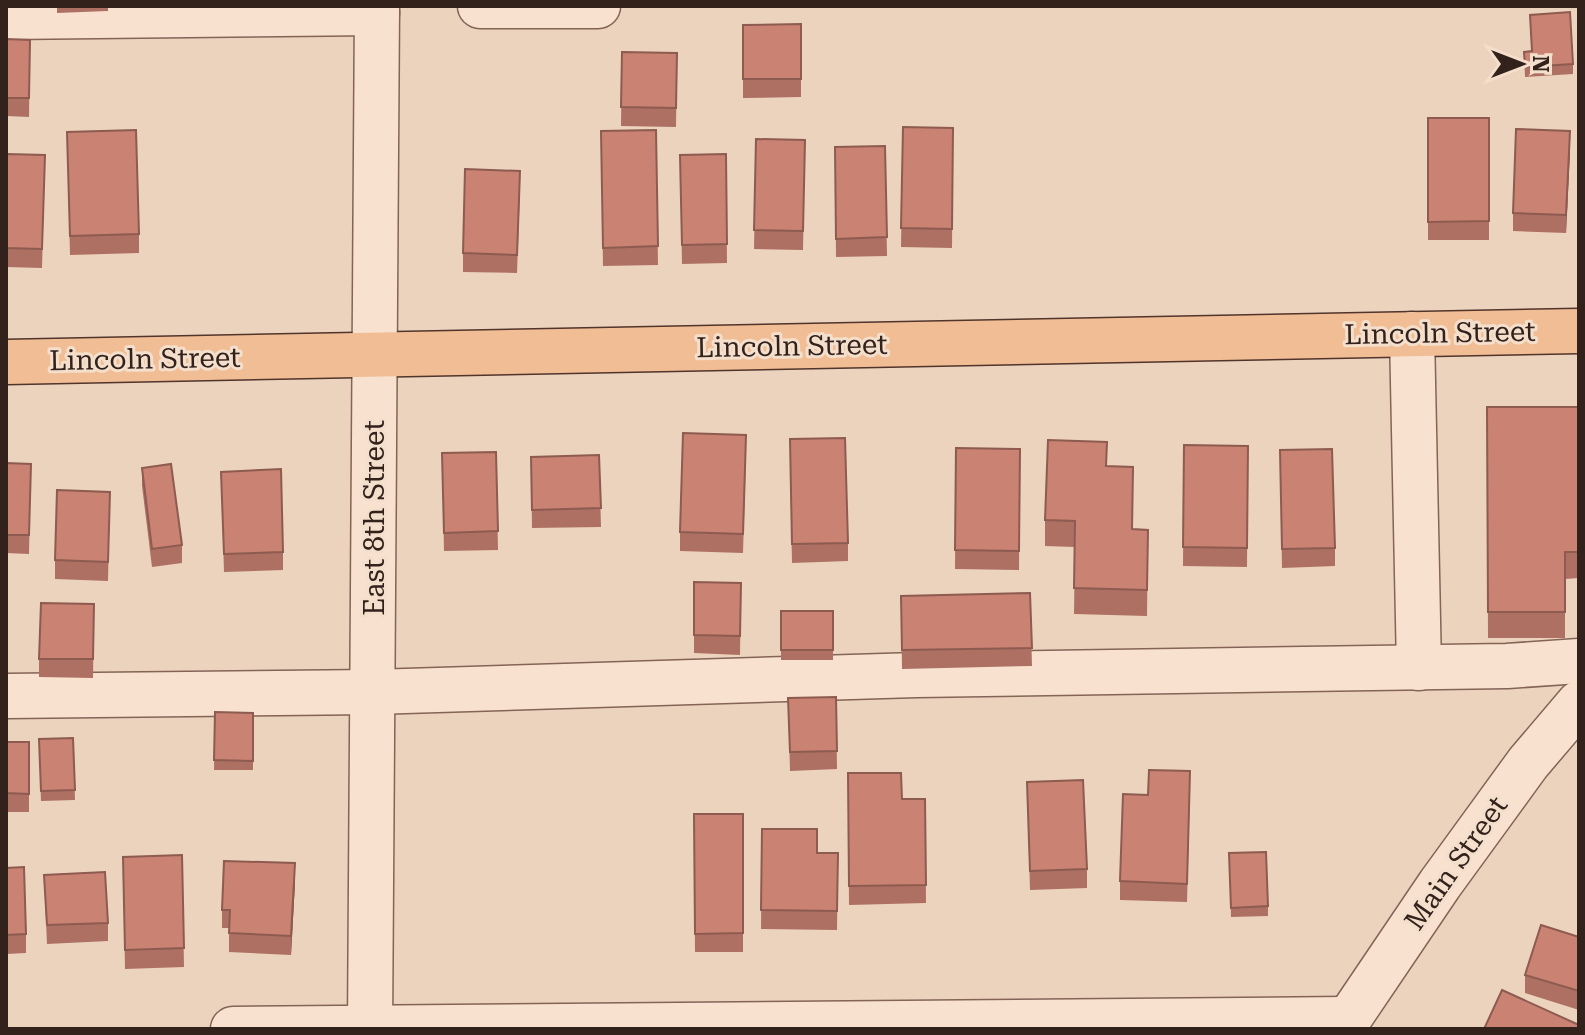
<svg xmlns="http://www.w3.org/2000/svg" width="1585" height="1035" font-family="'Roboto Serif',serif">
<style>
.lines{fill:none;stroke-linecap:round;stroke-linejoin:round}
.minor-casing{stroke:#836457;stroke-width:47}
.major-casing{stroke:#51342b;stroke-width:47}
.minor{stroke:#f8e2cf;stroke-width:44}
.major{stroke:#f0bd94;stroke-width:44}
.wall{fill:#ae7063}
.shaded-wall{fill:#8d5b50}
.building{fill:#ca8273;stroke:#8d5b50;stroke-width:2}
.labels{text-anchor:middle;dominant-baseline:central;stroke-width:6;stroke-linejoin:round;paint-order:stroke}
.street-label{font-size:28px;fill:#33211b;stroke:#f4dfcc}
</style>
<rect width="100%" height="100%" fill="#ecd3bd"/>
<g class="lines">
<g class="minor-casing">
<g id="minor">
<polyline points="480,6 598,6"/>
<polyline points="6,17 377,13"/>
<polyline points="1412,334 1419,668"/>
<polyline points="6,696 373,692 916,675 1507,666 1579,661"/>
<polyline points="233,1029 1347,1019"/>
<polyline points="370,1029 377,6"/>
<polyline points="1342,1029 1440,884 1528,763 1579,703"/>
</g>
</g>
<g class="major-casing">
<polyline id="major" points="6,362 1579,331"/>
</g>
<use href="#minor" class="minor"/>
<use href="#major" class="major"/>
</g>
<g class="wall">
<polygon points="57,6 108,6 108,11 57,13"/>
<polygon points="801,24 801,97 743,98 743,25"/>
<polygon points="1530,25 1573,64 1573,74 1525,77 1524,52 1532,51"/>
<polygon points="6,39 30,40 29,117 6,116"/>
<polygon points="622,52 677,53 676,127 621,126"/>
<rect x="1428" y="118" width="61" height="122"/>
<polygon points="903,127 953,128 952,248 901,247"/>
<polygon points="656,130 658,265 603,266 601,131"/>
<polygon points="67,132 139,234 139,253 70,255"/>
<polygon points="1579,136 1579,224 1578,224"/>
<polygon points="756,139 805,140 803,250 754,249"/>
<polygon points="885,146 887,256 836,257 835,147"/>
<polygon points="1570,149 1566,233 1513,231 1513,213"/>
<polygon points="6,154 45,155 42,268 6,267"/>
<polygon points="726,154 727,263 682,264 680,155"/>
<polygon points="520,190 517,273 463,272 463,253"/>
<polygon points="1487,407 1579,407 1579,578 1565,579 1565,638 1488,638"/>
<polygon points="1184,445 1248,446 1247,567 1183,566"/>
<polygon points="956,448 1020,449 1019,570 955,569"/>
<polygon points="1280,450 1335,548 1335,566 1282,568"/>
<polygon points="496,452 498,550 444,551 442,453"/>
<polygon points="746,454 743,553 680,551 680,532"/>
<polygon points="599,455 601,527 532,528 531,457"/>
<polygon points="790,458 848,543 848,561 792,563"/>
<polygon points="6,463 31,464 29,554 6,553"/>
<polygon points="1107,466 1132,529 1148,530 1147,616 1074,614 1075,547 1045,546 1045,520"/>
<polygon points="142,468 182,545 182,563 152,567 142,486"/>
<polygon points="221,472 283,552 283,570 224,572"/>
<polygon points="110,492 108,581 55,579 55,560"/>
<polygon points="741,583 740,655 694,653 694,635"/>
<polygon points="1030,593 1032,666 902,669 901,596"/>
<polygon points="94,604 93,678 39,677 39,659"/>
<rect x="781" y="611" width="52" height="49"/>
<polygon points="836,697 837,769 790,771 788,698"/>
<polygon points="215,712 253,713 253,770 214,770"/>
<polygon points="73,738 75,800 41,801 39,739"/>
<rect x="6" y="742" width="23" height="70"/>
<polygon points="848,773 902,799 925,799 926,903 849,905"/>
<polygon points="1027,782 1087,869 1087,888 1030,890"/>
<polygon points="1190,790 1187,902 1120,900 1120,881 1148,795"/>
<polygon points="694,814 743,814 743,952 695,952"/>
<polygon points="762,829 817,853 838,853 837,930 761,929"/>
<polygon points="1229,853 1268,906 1268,916 1231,917"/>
<polygon points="182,855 184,967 125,969 123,857"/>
<polygon points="6,868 26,934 26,953 6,954"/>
<polygon points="44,875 108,923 108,941 47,944"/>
<polygon points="295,882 291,955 229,952 229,928 222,928 222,910"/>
<polygon points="1579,937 1579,1010 1525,993 1525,975"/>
</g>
<g class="shaded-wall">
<polygon points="1570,131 1570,149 1566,233 1566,215"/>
<polygon points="295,863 295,882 291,955 291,936"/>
</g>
<g class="building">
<polygon points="1570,12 1573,64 1525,67 1524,52 1532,51 1530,15"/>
<polygon points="801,24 801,79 743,79 743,25"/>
<polygon points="6,39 30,40 29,98 6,98"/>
<polygon points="622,52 677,53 676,108 621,107"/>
<polygon points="1428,118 1489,118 1489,221 1428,222"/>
<polygon points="903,127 953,128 952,229 901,228"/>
<polygon points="1516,129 1570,131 1566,215 1513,213"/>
<polygon points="136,130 139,234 70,236 67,132"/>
<polygon points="656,130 658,246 603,248 601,131"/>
<polygon points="1579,136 1579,205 1578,205"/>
<polygon points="756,139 805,140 803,231 754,230"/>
<polygon points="885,146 887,237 836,239 835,147"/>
<polygon points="6,154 45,155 42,249 6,248"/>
<polygon points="726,154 727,244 682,245 680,155"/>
<polygon points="465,169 520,171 517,255 463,253"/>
<polygon points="1487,407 1579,407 1579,552 1565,552 1565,612 1488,612"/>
<polygon points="683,433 746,435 743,534 680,532"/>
<polygon points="845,438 848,543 792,544 790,439"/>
<polygon points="1048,440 1107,442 1106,466 1133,467 1132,529 1148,530 1147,590 1074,588 1075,521 1045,520"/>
<polygon points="1184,445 1248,446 1247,548 1183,547"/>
<polygon points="956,448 1020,449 1019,551 955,550"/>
<polygon points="1332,449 1335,548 1282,549 1280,450"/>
<polygon points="496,452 498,531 444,533 442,453"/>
<polygon points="599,455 601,508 532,510 531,457"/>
<polygon points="6,463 31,464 29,535 6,535"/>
<polygon points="171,464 182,545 152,549 142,468"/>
<polygon points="281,469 283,552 224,554 221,472"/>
<polygon points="57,490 110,492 108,562 55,560"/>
<polygon points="694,582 741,583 740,636 694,635"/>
<polygon points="1030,593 1032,648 902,650 901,596"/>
<polygon points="41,603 94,604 93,659 39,659"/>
<rect x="781" y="611" width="52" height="39"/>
<polygon points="836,697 837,751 790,752 788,698"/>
<polygon points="215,712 253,713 253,761 214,760"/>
<polygon points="73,738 75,790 41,791 39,739"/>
<polygon points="6,742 29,742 29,794 6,793"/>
<polygon points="1149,770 1190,771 1187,884 1120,881 1123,794 1148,795"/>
<polygon points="848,773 901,773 902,799 925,799 926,885 849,886"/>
<polygon points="1083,780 1087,869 1030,871 1027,782"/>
<polygon points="694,814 743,814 743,933 695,934"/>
<polygon points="762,829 817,829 817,853 838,853 837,911 761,910"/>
<polygon points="1266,852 1268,906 1231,908 1229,853"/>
<polygon points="182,855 184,948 125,950 123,857"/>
<polygon points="224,861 295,863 291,936 229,933 230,910 222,910"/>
<polygon points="24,867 26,934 6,935 6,868"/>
<polygon points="105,872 108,923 47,925 44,875"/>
<polygon points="1541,925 1579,937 1579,991 1525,975"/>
<polygon points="1502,990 1579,1025 1579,1029 1484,1029"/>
</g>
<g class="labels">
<g class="street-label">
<text transform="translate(1440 333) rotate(-1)">Lincoln Street</text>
<text transform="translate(792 346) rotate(-1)">Lincoln Street</text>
<text transform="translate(145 359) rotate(-1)">Lincoln Street</text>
<text transform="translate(374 518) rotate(-90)">East 8th Street</text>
<text transform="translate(1456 863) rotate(-55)">Main Street</text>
</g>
</g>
<rect width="1585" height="1035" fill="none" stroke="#33211b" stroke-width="16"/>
<g transform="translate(1521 64) rotate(90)" stroke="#f4dfcc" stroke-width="6" paint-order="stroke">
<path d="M0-6L14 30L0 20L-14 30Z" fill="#33211b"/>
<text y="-12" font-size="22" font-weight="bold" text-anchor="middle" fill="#33211b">N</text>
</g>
</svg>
